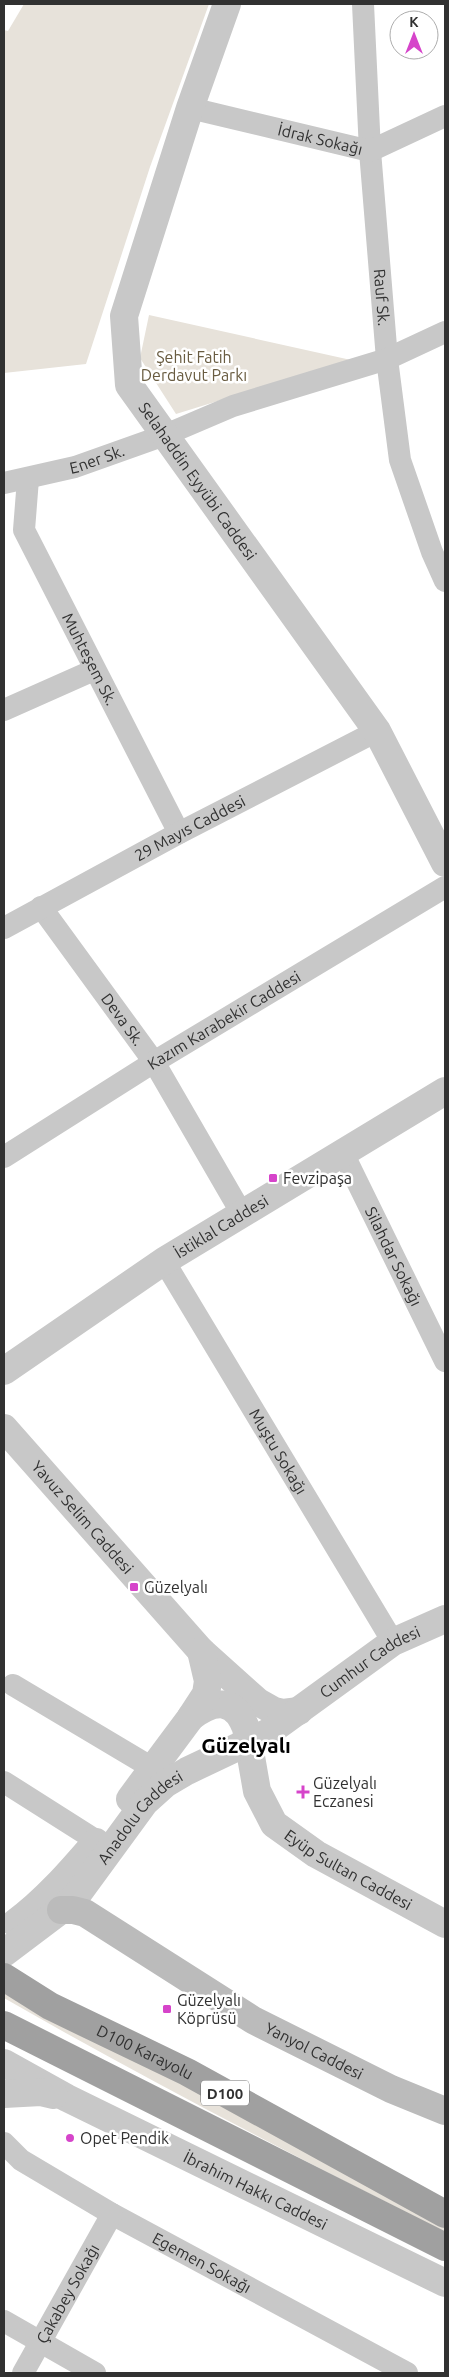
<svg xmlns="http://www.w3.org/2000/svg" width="449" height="2377" font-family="Ubuntu,sans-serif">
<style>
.green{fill:#e7e2da}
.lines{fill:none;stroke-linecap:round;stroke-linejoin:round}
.minor{stroke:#c8c8c8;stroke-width:22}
.tertiary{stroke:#c8c8c8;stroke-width:28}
.secondary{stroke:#bbb;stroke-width:28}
.trunk{stroke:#a0a0a0;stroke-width:28}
.poi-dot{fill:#d644ca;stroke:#fff;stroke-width:2}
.labels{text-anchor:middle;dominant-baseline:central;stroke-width:5;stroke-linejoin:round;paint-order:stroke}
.shield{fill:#fff;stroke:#6f6f6f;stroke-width:1}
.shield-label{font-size:15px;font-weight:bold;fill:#313131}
.street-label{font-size:16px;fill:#313131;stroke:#fff}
.park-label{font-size:16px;fill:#695c41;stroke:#fff}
.poi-label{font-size:16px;fill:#313131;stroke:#fff;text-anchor:start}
.district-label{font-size:21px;font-weight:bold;fill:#000;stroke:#fff}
</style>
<rect width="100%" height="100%" fill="#fff"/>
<g class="green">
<polygon points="24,4 209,4 150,167 86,364 4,373 4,30 8,31"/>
<polygon points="149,315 351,360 176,414 140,358"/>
<path d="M 4,1981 L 445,2215 L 445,2232 C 297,2157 148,2081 4,1998 Z"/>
</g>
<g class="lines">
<g class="minor">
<path id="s1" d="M 363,4 L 370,151 L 387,359 L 400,460 L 432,552 L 445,581"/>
<path id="s2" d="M 190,108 L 370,151 L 445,116"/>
<path id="s3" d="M 28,479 L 24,530 L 179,833"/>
<path id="s4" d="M 4,483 L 75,467 L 165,435 L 233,406 L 387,359 L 445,332"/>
<polyline points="4,710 94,670"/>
<path id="s5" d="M 41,907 L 154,1062 L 242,1214"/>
<path id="s6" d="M 4,928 L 179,833 L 377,731"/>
<path id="s7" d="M 343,1153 L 445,1361"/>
<path id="s8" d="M 4,1157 L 154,1062 L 445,887"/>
<path id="s9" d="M 164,1261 L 393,1642"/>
<polyline points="13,1685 154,1769"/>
<polyline points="4,1782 97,1841"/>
<path id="s10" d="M 4,2143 L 21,2160 L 112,2214 L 407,2373"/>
<polyline points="4,2321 95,2373"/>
<path id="s11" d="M 23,2373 L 112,2214"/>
</g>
<g class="tertiary">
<path id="s12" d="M 227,4 L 190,108 L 124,316 L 129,385 L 377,731 L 445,863"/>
<path id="s13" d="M 4,1371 L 164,1261 L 445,1091"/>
<path id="s14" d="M 4,1428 L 201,1651 L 258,1702 L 274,1711 L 283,1713 L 299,1711"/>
<path id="s15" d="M 191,1717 C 214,1700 234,1697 246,1728 L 257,1791 L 274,1824 L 316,1854 L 445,1924"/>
<polyline points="130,1799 191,1717 206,1694 208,1681 201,1651"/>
<path d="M 15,1923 C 46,1900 70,1872 96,1842"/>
<path id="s16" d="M 4,1953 L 61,1910 L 77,1895 L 145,1802 L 165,1784 L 187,1771 L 269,1732 L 393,1642 L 445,1619"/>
<path id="s17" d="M 4,2063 L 67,2098 L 445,2283"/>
<polyline points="4,2094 41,2092 54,2095"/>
</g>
<path class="secondary" id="s18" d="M 61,1910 L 73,1910 L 85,1913 L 253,2020 L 391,2089 L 445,2111"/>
<g class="trunk">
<path id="s19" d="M 4,1977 L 50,2006 L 187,2072 L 445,2214"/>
<polyline points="4,2025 445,2247"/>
</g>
</g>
<g class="poi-dot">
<rect x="268" y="1173" width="10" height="10" rx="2.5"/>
<rect x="129" y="1582" width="10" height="10" rx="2.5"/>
<path d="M300.5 1784.5h5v5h5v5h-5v5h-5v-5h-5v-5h5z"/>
<rect x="162" y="2004" width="10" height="10" rx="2.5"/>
<circle cx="70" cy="2138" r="5"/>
</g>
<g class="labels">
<rect class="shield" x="201" y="2080.5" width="48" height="25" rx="4"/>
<g class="shield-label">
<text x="225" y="2093">D100</text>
</g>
<g class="street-label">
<text stroke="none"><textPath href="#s2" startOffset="134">İdrak Sokağı</textPath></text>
<text stroke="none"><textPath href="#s1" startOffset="294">Rauf Sk.</textPath></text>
<text stroke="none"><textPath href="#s4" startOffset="96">Ener Sk.</textPath></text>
<text stroke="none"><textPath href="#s12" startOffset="516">Selahaddin Eyyübi Caddesi</textPath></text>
<text stroke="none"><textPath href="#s3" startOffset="196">Muhteşem Sk.</textPath></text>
<text stroke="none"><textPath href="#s6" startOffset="211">29 Mayıs Caddesi</textPath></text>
<text stroke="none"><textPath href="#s5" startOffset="139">Deva Sk.</textPath></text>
<text stroke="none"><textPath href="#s8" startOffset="259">Kazım Karabekir Caddesi</textPath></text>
<text stroke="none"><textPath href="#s13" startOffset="261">İstiklal Caddesi</textPath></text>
<text stroke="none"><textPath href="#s7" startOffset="115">Silahdar Sokağı</textPath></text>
<text stroke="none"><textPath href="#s9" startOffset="222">Muştu Sokağı</textPath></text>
<text stroke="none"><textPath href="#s14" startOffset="119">Yavuz Selim Caddesi</textPath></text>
<text stroke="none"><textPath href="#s16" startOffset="475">Cumhur Caddesi</textPath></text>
<text stroke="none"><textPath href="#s16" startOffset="194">Anadolu Caddesi</textPath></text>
<text stroke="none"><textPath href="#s15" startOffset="258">Eyüp Sultan Caddesi</textPath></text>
<text stroke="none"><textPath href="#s18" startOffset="292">Yanyol Caddesi</textPath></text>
<text stroke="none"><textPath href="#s19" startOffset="160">D100 Karayolu</textPath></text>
<text stroke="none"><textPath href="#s17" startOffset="282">İbrahim Hakkı Caddesi</textPath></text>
<text stroke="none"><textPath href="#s10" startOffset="232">Egemen Sokağı</textPath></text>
<text stroke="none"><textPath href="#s11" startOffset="91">Çakabey Sokağı</textPath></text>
</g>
<g class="park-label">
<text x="194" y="357">Şehit Fatih<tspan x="194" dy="18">Derdavut Parkı</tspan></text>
</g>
<g class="poi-label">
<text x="283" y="1178">Fevzipaşa</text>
<text x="144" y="1587">Güzelyalı</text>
<text x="313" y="1783">Güzelyalı<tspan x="313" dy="18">Eczanesi</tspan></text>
<text x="177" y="2000">Güzelyalı<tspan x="177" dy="18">Köprüsü</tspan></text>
<text x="80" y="2138">Opet Pendik</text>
</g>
<g class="district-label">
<text x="246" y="1745">Güzelyalı</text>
</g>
</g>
<rect width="449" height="2377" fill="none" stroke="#313131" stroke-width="10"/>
<g transform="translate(414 35)"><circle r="24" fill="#ffffff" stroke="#adadad"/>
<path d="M0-4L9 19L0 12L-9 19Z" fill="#d644ca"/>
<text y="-8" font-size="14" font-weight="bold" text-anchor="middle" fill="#313131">K</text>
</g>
</svg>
